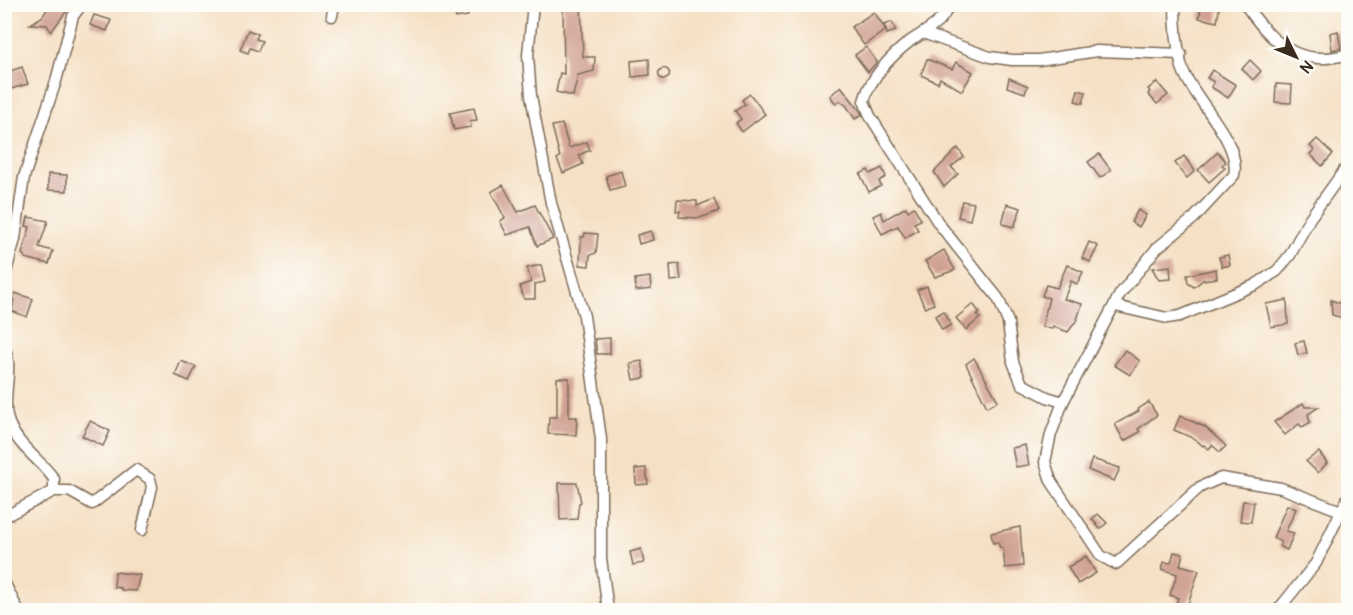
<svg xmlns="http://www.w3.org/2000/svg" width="1353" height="615" font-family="Pangolin,sans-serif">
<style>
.building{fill:#d0a093}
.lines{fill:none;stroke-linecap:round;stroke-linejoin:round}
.street-casing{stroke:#7c6a58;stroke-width:13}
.street{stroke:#fff;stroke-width:10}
</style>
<rect width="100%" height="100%" fill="#fdfcf7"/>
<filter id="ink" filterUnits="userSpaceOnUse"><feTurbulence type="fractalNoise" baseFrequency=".0167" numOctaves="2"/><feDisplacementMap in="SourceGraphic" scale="12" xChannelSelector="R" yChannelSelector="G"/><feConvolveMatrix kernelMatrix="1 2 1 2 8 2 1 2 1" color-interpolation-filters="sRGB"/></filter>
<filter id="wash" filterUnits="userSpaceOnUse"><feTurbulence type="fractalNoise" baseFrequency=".008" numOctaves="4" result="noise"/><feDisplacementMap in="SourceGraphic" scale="24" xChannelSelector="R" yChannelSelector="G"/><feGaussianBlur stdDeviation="1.35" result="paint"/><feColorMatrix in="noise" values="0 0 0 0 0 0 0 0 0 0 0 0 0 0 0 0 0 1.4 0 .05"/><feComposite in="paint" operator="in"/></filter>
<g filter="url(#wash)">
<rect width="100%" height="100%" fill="#f5e0c4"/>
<g id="blocks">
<g class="building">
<polygon points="51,4 72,4 51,32 47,25 30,24 42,17"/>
<polygon points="453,4 466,4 468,16 456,18"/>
<polygon points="563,4 581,4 583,57 595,57 594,71 578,75 573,96 556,92 560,73 564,74"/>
<polygon points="1202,4 1220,4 1217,22 1199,18"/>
<polygon points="874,12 886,30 864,45 851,27"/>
<polygon points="94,15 111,20 107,31 90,25"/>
<polygon points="892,22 896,31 887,34 884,25"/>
<polygon points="248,30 258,34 256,39 262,41 258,51 250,48 248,53 240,50"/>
<polygon points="1338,31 1341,48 1332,50 1330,33"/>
<polygon points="866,47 877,62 868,72 855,55"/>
<polygon points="649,59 650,75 632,77 631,61"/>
<polygon points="927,59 952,69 956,62 973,72 962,91 940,78 938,83 921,75"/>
<polygon points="1250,60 1261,71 1253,80 1242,69"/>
<polygon points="22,67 28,84 4,91 4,73"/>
<circle cx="664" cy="74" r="5.5"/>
<polygon points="1212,70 1236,85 1228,98 1211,87 1214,82 1207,78"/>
<polygon points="1009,78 1028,86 1025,93 1007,87"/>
<polygon points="1157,82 1168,95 1157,104 1148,94 1150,92 1148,89"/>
<polygon points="1276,84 1292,85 1291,103 1275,102"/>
<polygon points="841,86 860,111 862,115 855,119 846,105 840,101 836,104 830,96"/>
<polygon points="1078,90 1086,92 1083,103 1075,101"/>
<polygon points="750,94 765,114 742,132 736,123 741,119 735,111 745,104 742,100"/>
<polygon points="474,108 477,120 470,121 471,127 454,130 450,113"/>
<polygon points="562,124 569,148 587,142 590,150 579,155 583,164 563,173 557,159 560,157 552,126"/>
<polygon points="1317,139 1333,154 1322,166 1310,154 1314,150 1310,146"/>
<polygon points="958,148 964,157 951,167 958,174 944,187 934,172"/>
<polygon points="1218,152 1226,162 1222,165 1225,168 1209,182 1198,170"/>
<polygon points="1099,154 1111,170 1100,178 1088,162"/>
<polygon points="1184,156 1195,171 1187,178 1175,163"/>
<polygon points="882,168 886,177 879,181 881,186 869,192 860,174 868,170 870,174"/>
<polygon points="621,171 625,186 610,190 606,176"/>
<polygon points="48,174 67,175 67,191 48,190"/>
<polygon points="503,185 518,212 535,205 553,239 537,246 530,227 507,235 500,221 505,218 491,192"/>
<polygon points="714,199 719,211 700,218 679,217 680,211 676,211 677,200 697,201 697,206"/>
<polygon points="962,201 974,203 970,220 958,217"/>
<polygon points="1007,204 1021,208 1014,227 1002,224"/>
<polygon points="906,207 908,211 914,207 921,220 914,223 918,230 905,238 898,226 882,234 873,216 881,212 884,220"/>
<polygon points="1138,210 1146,215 1139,227 1131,222"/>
<polygon points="28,217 48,221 39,247 53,251 49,264 25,258 25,256 22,254 30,227 26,226"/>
<polygon points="651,231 653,240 639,244 637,235"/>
<polygon points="585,233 598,234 596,253 590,255 589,266 580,265 581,237 584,237"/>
<polygon points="1089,242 1098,246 1090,262 1082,258"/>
<polygon points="944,250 955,270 935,277 925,261"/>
<polygon points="1228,255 1230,265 1222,267 1219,257"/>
<polygon points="679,264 681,280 671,281 670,265"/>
<polygon points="541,265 545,282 535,284 535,299 524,299 520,286 531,282 527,268"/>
<polygon points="1067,265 1083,272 1077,284 1071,281 1064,299 1082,304 1077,320 1068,332 1053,326 1052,329 1042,327 1049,298 1042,296 1046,285 1057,288"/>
<polygon points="1170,266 1171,279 1159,280 1152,268"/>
<polygon points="1216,269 1217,278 1203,280 1194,287 1188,283 1187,275"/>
<polygon points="650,277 651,289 636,291 635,279"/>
<polygon points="927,286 934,304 925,308 917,290"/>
<polygon points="15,293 33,299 27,317 12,311"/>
<polygon points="1287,300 1288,324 1271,327 1266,304"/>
<polygon points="1331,300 1348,306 1347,319 1332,315"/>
<polygon points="973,304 980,313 977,315 980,318 966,330 956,318"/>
<polygon points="944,311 951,325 942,330 935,316"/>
<polygon points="610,338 610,354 597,354 595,339"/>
<polygon points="1304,341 1307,353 1298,355 1295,343"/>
<polygon points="1125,350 1140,361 1130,375 1114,365"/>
<polygon points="974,358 998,401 987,407 966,364"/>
<polygon points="181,361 196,367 189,381 175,375"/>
<polygon points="642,361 645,378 633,380 630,363"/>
<polygon points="557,378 569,378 569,417 577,417 576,435 548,434 549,417 557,417"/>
<polygon points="1149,402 1157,415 1138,429 1140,432 1124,441 1115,424 1139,411 1138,409"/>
<polygon points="1303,403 1305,407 1319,407 1308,414 1310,423 1302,427 1299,424 1285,435 1274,422"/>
<polygon points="1180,416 1205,427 1226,446 1220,452 1212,445 1209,449 1204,445 1203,446 1195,439 1174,430"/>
<polygon points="90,421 110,431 103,446 82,436"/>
<polygon points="1025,445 1029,465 1016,467 1012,448"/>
<polygon points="1319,452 1327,463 1318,473 1306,461"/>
<polygon points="1092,459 1120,468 1114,481 1088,470"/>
<polygon points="646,468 648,484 636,485 635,469"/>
<polygon points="559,483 577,483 581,502 579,503 577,519 560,520"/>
<polygon points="1243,501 1254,502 1251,522 1240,521"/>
<polygon points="1287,505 1296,509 1286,531 1294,533 1287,550 1279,546 1281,542 1273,538"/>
<polygon points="1098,514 1107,523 1100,529 1092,519"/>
<polygon points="1020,527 1023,566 1005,568 1003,548 1000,548 998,542 993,543 991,533"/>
<polygon points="641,549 644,563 633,565 630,552"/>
<polygon points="1174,552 1183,554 1180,565 1199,570 1186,610 1174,610 1178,598 1170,595 1177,574 1162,569 1164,562 1171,563"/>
<polygon points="1086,556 1096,573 1078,584 1068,567"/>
<polygon points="115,572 140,575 136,591 121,590 121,588 114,587"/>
</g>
</g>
</g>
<g filter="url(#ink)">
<use href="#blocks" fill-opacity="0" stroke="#7c6a58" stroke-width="1.5"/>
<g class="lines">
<g class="street-casing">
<g id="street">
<polyline points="533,4 528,55 531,96 551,203 584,316 601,439 601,558 608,610"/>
<path d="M 949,4 C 943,24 925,31 909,42 C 891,56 870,78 864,101 L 870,116 L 939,224 L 998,298 L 1008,322 L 1013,362 L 1022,384 L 1047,397 L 1063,402"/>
<path d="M 1175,4 C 1175,23 1177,46 1181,64 C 1189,96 1242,140 1234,175 L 1194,218 L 1157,248 L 1120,294 L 1063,402 L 1051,434 L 1045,462 L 1051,481 L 1101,556 L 1116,564 L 1200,487 L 1221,478 L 1281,488 L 1341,511"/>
<path d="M 1245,4 C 1271,42 1298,69 1348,54"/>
<polyline points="332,16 334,4"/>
<polyline points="923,33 990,57 1012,60 1039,60 1097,51 1181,54"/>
<polyline points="4,279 15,239 24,177 56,81 73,16 82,4"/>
<polyline points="1115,306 1167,318 1180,316 1255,285 1277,271 1290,255 1310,218 1348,165"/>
<path d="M 4,348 C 15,365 0,401 9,423 C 18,447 40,459 54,479 L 54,491"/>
<polyline points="4,517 54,491 69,491 92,504 136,470 150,479 152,487 142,530"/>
<polyline points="4,582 18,610"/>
<polyline points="1278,610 1316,563 1348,497"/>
</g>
</g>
<use href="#street" class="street"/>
</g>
</g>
<rect width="1353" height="615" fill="none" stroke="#fdfcf7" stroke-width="24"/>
<g transform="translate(1296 57) rotate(133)" stroke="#fdfcf7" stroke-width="4.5" paint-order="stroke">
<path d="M0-4.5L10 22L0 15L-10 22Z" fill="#3b2a1e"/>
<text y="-9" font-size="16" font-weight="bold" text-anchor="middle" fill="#3b2a1e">N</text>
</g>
</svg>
